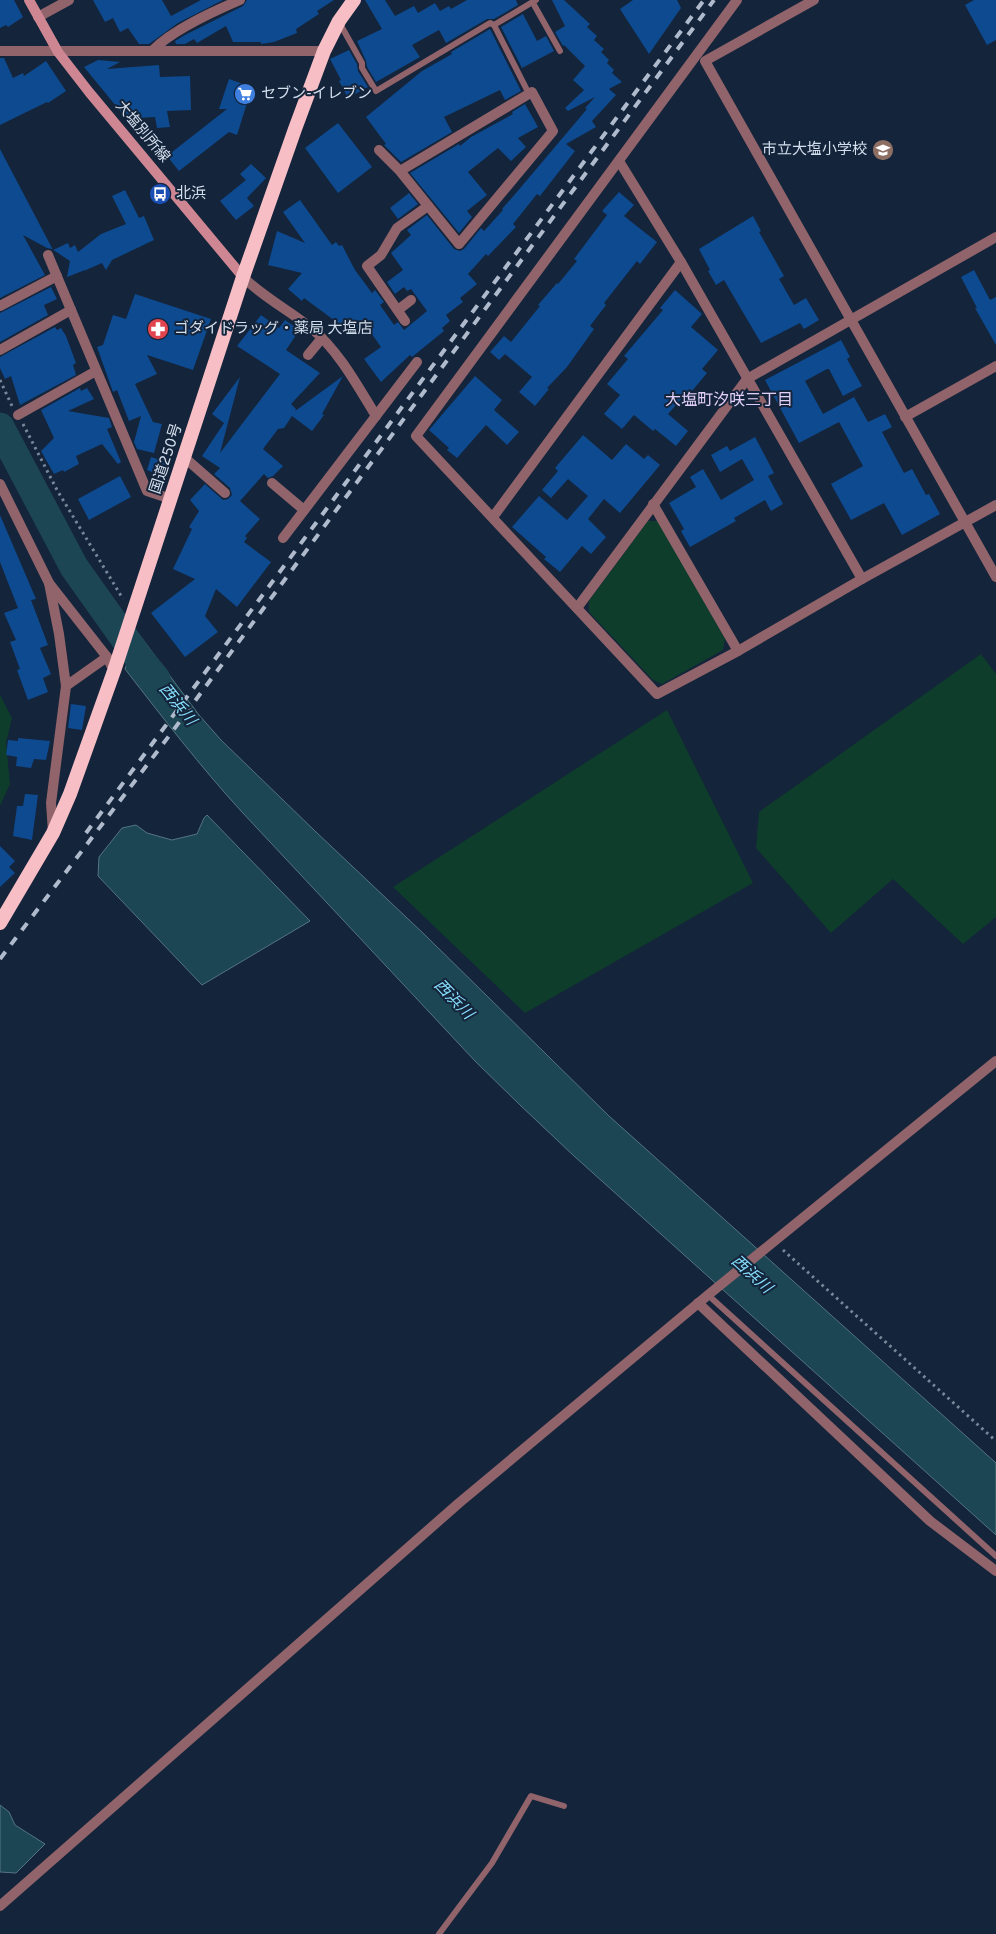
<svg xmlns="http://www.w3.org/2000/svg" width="996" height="1934" font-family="Overpass,'Noto Sans JP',sans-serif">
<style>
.green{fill:#0e3d2b}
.water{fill:#1d4654;stroke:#547482}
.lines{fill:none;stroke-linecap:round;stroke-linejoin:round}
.river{stroke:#1d4654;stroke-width:29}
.building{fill:#0e4a8f}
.path{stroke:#798799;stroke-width:3;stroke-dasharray:2.5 4;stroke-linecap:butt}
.service{stroke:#90646a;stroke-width:6}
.minor{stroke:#90646a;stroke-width:10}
.tertiary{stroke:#90646a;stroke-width:10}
.secondary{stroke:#ce8792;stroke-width:10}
.trunk{stroke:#f7bec6;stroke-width:14}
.rail{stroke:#afbbcc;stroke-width:4;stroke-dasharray:9 9;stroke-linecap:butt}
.labels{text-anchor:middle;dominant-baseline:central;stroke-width:4;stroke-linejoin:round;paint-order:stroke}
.poi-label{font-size:15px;fill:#d4dfee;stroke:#14243a;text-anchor:start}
.street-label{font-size:15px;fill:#d4dfee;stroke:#14243a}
.neighbourhood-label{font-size:16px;fill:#e2cff9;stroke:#14243a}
.water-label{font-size:16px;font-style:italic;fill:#85ddfc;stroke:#14243a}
</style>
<rect width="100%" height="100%" fill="#14243a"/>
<g class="green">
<polygon points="648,521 658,521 725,639 723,650 662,684 653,680 589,612 589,601"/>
<polygon points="981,654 996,674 996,917 963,944 893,879 831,933 756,848 759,812"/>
<polygon points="0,695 12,718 6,743 10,784 0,806"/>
<polygon points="667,710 753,883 525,1013 393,887"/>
</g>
<g class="water">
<path d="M 138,633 L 199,715 L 221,740 L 315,831 L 425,935 L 609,1116 L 996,1463 L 996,1535 L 574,1156 L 520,1105 L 475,1061 L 241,811 C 200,766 163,718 125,669 Z"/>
<polygon points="207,815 310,921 202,985 98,876 99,857 122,828 136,825 147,833 172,840 197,834 204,818"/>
<polygon points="0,1805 9,1812 15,1825 45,1844 16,1873 0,1872"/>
</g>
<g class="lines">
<polyline class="river" points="0,427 74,567 138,657 156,679"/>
</g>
<g class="building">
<polygon points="0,0 14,0 23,17 8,27 6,25 0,28"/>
<polygon points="93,0 162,0 171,16 201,0 223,0 178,23 149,44 139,44 128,28 120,32 113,18 105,22"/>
<polygon points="247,0 334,0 317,11 319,14 296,29 297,33 274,42 261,44 261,42 233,42 226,26 197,43 194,39 185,44 176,44 175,41 185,35 243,6"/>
<polygon points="365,0 385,0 395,16 414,6 418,13 435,3 440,11 449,6 451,9 467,0 516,0 518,5 494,19 487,19 446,43 439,30 412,45 420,57 376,82 367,67 366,61 357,41 382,29"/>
<polygon points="552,0 564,0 590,24 587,27 597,36 594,40 604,49 601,52 609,60 607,63 614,70 612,73 622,82 609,89 616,95 592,121 596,127 566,144 575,151 540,196 537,194 513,224 516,227 488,256 486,254 468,274 477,284 460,298 463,302 446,315 450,321 442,328 444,331 412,357 410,355 381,382 364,359 381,347 364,323 354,335 304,298 302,301 288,289 302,273 268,265 277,231 305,243 283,212 300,200 332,245 336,242 339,246 342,245 355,270 372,293 375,290 384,302 380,305 394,325 398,322 404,330 409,326 427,311 411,289 407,291 404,287 395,294 387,282 403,270 391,253 411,235 407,230 427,215 454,249 460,251 464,249 481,228 484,231 503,210 502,209 516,193 587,109 585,108 595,97 568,111 565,108 584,90 573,80 585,66 564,45 563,46 555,32 565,26"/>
<polygon points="633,0 677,0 681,8 649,54 620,9"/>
<polygon points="974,0 996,0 996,40 987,45 965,5"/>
<polygon points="523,14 537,41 546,36 554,51 522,68 501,27"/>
<polygon points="490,29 521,91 505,100 500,90 444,117 452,132 401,162 384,145 386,144 366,117 422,71 452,54 451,52"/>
<polygon points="349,50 357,64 358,71 368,87 348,98 339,81 341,80 330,59"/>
<polygon points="0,58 4,58 13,78 23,73 24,76 46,61 66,91 48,103 47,102 0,125"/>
<polygon points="98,60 120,62 107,69 159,65 160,77 190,76 191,110 167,111 170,127 157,128 155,117 136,118 130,123 84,67"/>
<polygon points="229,79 252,87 237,135 229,132 179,171 167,156 227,109 219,109"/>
<polygon points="525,104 538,127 518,138 526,147 511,161 498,148 468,172 487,195 467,211 472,217 459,233 410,173 459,144 460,146 471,137 513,114 512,112"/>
<polygon points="338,123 372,167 338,193 305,148"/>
<polygon points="0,149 53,250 68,243 70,248 75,245 78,252 101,234 126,224 112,196 125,190 139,218 144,216 154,240 112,260 106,270 102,263 86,270 87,271 85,270 67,277 70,261 52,249 47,248 23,235 45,275 0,298"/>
<polygon points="251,164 266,178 247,198 254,206 236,220 220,201 246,180 240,174"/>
<polygon points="619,192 634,205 624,216 657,242 640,264 637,261 604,303 606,305 590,326 594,329 567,367 547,388 549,389 535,406 519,392 532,377 505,354 499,360 490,352 504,336 511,342 540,306 538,305 557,283 558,284 577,261 574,259 607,215 602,211"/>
<polygon points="409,193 418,204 398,219 390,208"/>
<polygon points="753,216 761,231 759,232 784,276 779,279 794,305 806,298 819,320 804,329 800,323 761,343 724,280 716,285 708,271 710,270 699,249"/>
<polygon points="974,270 990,300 996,297 996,345 975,308 977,308 961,277"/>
<polygon points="51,287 57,299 44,305 48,315 0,342 0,313"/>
<polygon points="675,290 702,314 691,327 718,350 702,369 707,373 692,391 690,389 668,414 688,431 676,446 655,429 653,431 634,415 622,429 604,414 620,395 607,384 628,359 624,356 663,310 660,308"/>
<polygon points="135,294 211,319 193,370 147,355 157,374 135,384 153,422 162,424 154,453 137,449 134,442 141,416 129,421 117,390 113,392 97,347 103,345 113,315 126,319"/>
<polygon points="261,315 279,328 285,320 295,327 292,333 296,335 286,350 320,373 291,404 296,409 295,411 343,376 322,414 324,415 312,431 292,416 284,428 278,429 263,449 283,466 273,476 268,478 264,474 240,501 260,519 245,536 247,538 244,542 271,562 237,607 216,589 205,616 218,632 185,657 151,613 195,579 173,569 192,529 189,527 199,511 190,500 205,484 223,500 228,499 232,495 230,488 214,474 220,468 202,456 224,423 212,414 240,377 220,453 280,374 237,346"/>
<polygon points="55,327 57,330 61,328 66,336 76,363 73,365 76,375 20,405 11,376 5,379 0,368 0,357"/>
<polygon points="841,340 850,357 847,359 862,386 843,396 829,369 827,369 805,381 823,414 854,397 868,422 885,414 892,427 882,432 904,473 912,469 926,495 929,494 940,514 902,535 884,503 851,520 831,484 863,466 839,422 799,443 765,380"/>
<polygon points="475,376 502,400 494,410 519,432 507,445 486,425 457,458 447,450 449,448 429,430"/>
<polygon points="80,388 81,391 87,388 94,399 68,411 109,418 112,427 107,429 121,462 118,464 102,444 76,456 79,464 64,472 63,470 54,474 41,451 54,438 41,410"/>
<polygon points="583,435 612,460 626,444 644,459 648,455 660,465 620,513 604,499 588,519 606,537 591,554 582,546 560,572 544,559 546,557 512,527 539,496 567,520 588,496 568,479 551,498 542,490 558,471 555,468"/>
<polygon points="755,437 774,473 768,476 783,504 771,511 765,500 734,518 736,521 690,547 681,531 684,529 669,503 696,487 690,477 703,469 721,500 754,480 742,459 720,472 711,455 727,446 730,451"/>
<polygon points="151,457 169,463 164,477 147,470"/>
<polygon points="120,476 131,497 89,520 78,499"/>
<polygon points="0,515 36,599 31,600 48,645 40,648 51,674 43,678 48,692 28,700 17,670 20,669 10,642 16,640 4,613 18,608 0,562"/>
<polygon points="71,704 86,706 82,730 68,728"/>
<polygon points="18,738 50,741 46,760 34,759 31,768 16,766 17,757 6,755 8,740 18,741"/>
<polygon points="25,794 38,795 32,840 13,836 17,806 23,806"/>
<polygon points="0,846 15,861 9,867 15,873 0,887"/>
</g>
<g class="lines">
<g class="path">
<polyline points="0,380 12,406"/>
<polyline points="23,424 57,490 123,599"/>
<polyline points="783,1250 996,1441"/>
</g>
<g class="service">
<polyline points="533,3 560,51"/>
<polyline points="339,22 362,63 362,68 376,91 490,23 494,25 536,0"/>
<polyline points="494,25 529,94"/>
<polyline points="708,1295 996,1556"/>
<polyline points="439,1934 492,1863 531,1796 564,1806"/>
</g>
<g class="minor">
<polyline points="737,0 416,436 657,694 738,651 862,579 996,505"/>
<polyline points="38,17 69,0"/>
<polyline points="0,51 324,51"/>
<path d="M 152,51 C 172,30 212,12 240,0"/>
<polyline points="379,150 400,171 459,244 553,131 532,92 400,171"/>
<polyline points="619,161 681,262 862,579"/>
<polyline points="48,255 147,491 171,499"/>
<path d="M 243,277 C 263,297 289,310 311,328 C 339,351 357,385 376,416"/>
<polyline points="0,306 57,276"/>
<polyline points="398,310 411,300"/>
<polyline points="405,321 367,266 381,255 397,228 428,206"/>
<polyline points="0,350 71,310"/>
<polyline points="308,355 322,338"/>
<polyline points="18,415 96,371"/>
<polyline points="905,417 996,366"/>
<polyline points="185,458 225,493"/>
<polyline points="272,483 304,510"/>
<polyline points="0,484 49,583 107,657 114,671"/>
<polyline points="653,504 738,651"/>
<polyline points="493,517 681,262"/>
<polyline points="283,538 417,362"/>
<polyline points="49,583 59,634 66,686 51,803 53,832"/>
<polyline points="577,608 747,379 996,237"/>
<polyline points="66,686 107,657"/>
<polyline points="698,1303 930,1521 996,1571"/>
</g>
<g class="tertiary">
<polyline points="814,0 705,61 996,577"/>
<polyline points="0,1906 459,1503 708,1295 996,1061"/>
</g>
<polyline class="secondary" points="29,0 58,52 89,92 243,277"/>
<polyline class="trunk" points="0,923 53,833 70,794 114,671 243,277 295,129 324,51 339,21 354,0"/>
<g class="rail">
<polyline points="86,833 704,0"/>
<polyline points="0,959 169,736 714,0"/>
</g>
</g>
<defs>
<g id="supermarket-disc" transform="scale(1.125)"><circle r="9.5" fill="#3f7fe0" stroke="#14243a"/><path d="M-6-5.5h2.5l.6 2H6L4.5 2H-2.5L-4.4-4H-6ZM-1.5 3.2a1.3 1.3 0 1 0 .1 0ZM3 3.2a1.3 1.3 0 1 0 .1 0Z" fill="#fff"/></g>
<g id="school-disc" transform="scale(1.125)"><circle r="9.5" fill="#8d6e63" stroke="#14243a"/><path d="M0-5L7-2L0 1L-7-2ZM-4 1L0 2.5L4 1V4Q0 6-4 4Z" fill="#fff"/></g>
<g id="bus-disc" transform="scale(1.125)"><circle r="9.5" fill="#1a4fb4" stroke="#14243a"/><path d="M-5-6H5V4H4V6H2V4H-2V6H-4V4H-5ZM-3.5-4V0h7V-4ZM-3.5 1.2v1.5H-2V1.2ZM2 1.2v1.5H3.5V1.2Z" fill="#fff"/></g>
<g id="pharmacy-disc" transform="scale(1.125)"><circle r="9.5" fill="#e0444e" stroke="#14243a"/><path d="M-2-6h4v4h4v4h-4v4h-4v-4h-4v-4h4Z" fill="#fff"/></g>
</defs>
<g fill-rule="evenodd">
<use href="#supermarket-disc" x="245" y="94"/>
<use href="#school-disc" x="883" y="150"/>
<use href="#bus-disc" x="160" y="194"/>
<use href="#pharmacy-disc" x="158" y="329"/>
</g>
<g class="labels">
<g class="poi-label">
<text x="261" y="94">セブン-イレブン</text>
<text x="867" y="150" text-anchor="end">市立大塩小学校</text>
<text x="176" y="194">北浜</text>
<text x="174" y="329">ゴダイドラッグ・薬局 大塩店</text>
</g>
<g class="street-label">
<text transform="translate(142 132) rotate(50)">大塩別所線</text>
<text transform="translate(167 459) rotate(-72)">国道250号</text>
</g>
<g class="neighbourhood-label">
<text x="729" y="401">大塩町汐咲三丁目</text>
</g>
<g class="water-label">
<text transform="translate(177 705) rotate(51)">西浜川</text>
<text transform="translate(453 1000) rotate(46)">西浜川</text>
<text transform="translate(751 1275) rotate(42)">西浜川</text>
</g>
</g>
</svg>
